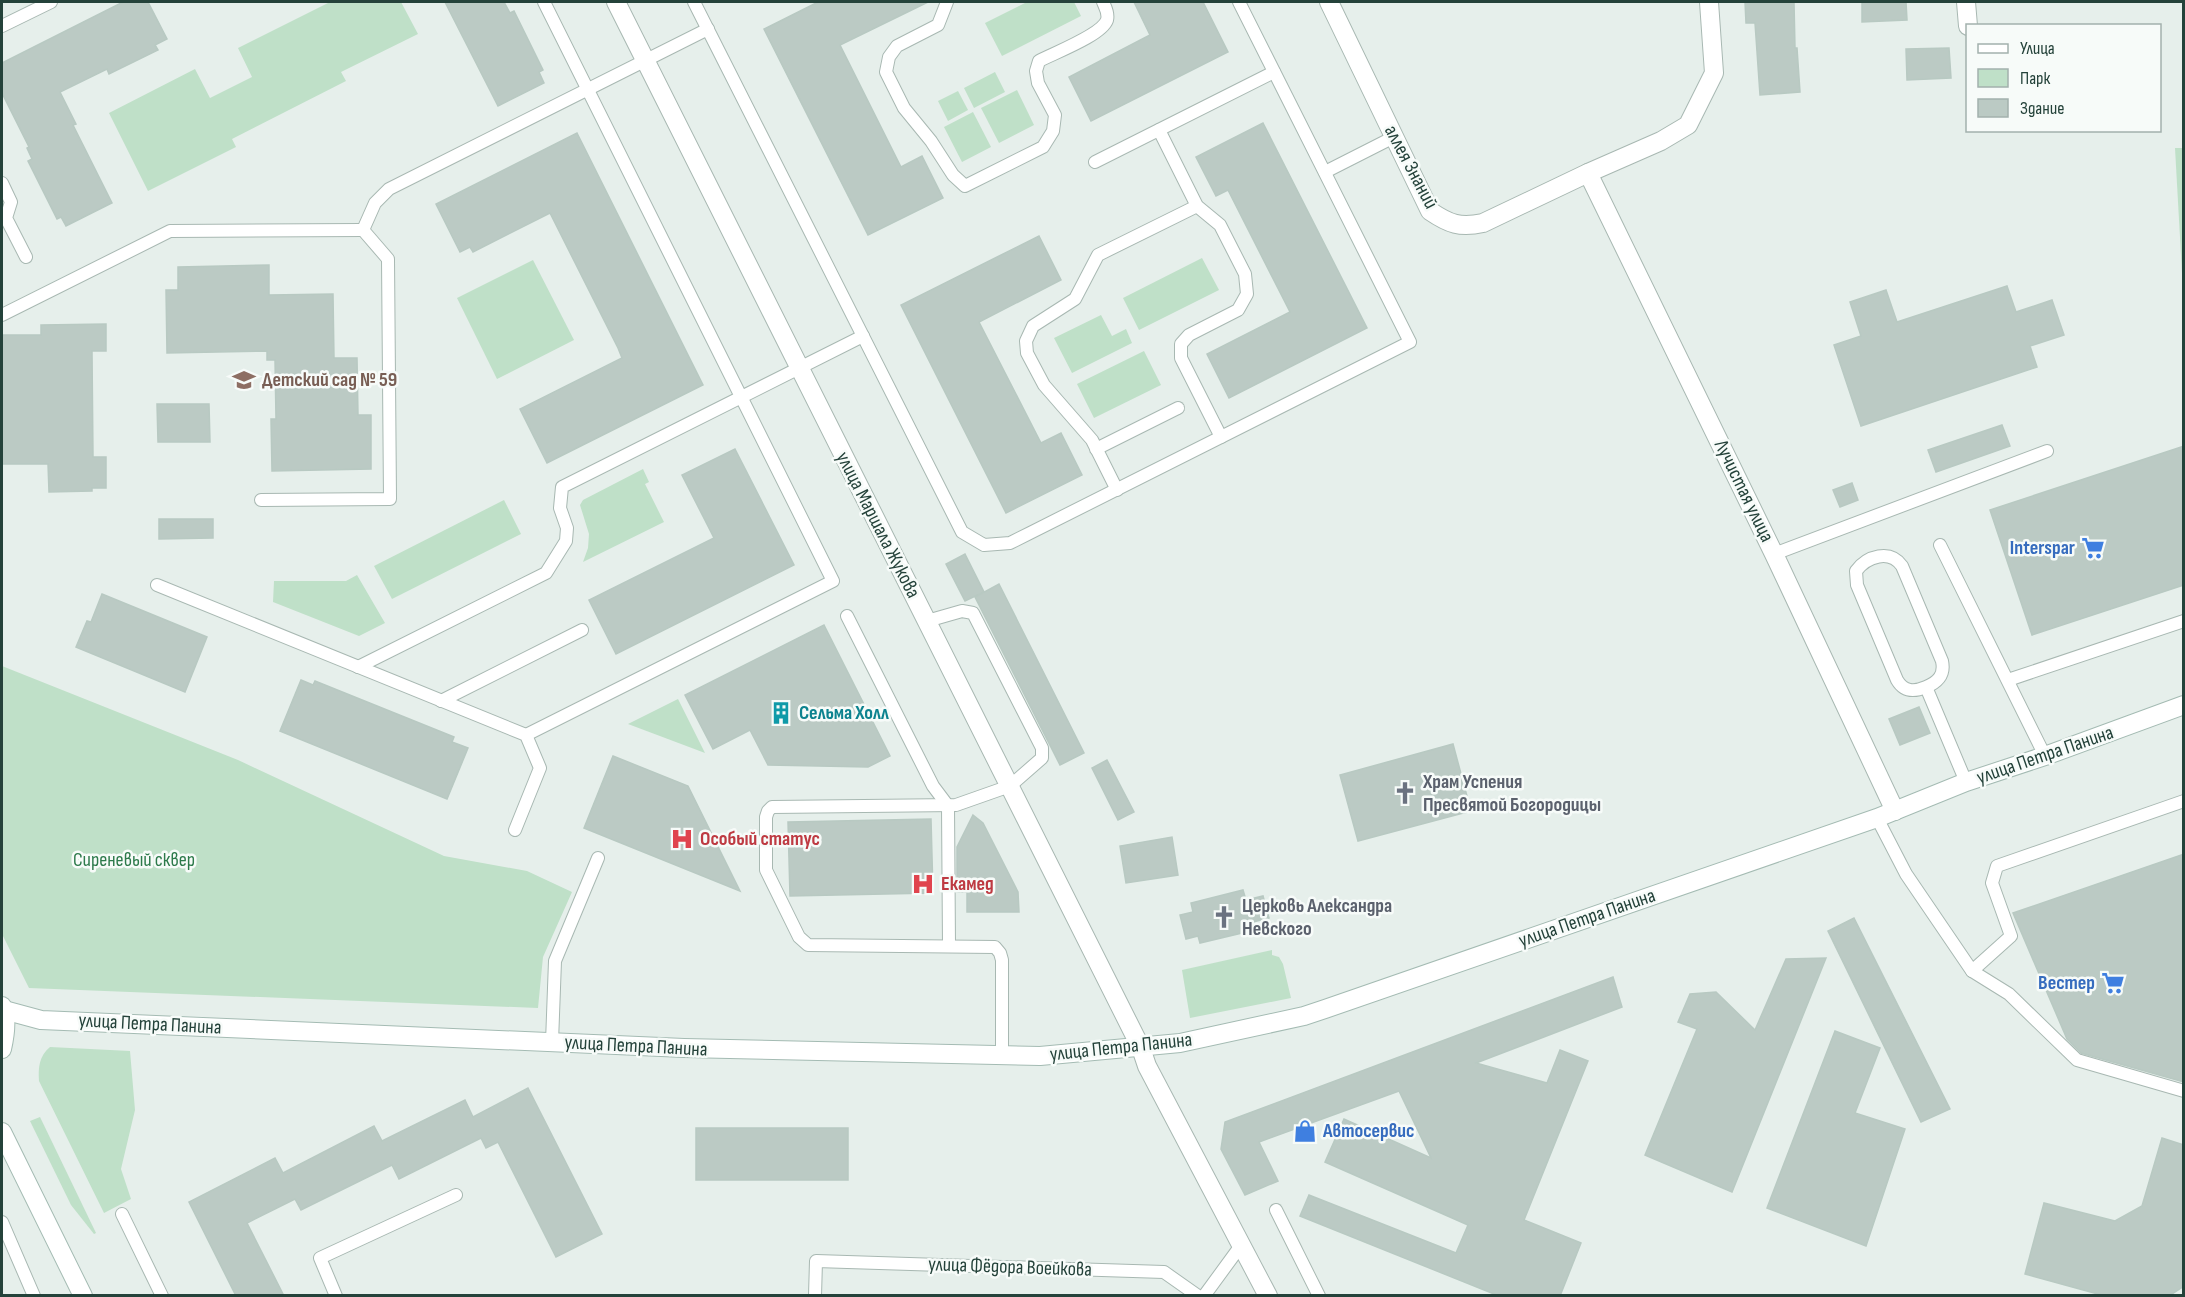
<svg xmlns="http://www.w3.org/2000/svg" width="2185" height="1297" font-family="'Sofia Sans Condensed',sans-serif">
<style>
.green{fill:#bfe0c8}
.building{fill:#bbcac4;stroke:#b8c9c2;stroke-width:1.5}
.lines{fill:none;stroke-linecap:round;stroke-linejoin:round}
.lane-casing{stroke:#a8b8b2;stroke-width:14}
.street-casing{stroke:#a8b8b2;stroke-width:20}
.secondary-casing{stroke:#a4bbb3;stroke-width:20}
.lane{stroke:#fff;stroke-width:12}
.street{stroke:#fff;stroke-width:18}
.secondary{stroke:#fff;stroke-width:18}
.labels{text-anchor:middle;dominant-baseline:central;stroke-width:5;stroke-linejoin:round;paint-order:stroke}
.street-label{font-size:20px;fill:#24423a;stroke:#f7fbf9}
.education-label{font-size:20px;font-weight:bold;fill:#785e54;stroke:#f7fbf9;text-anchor:start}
.shop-label{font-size:20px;font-weight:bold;fill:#366cbe;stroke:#f7fbf9;text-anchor:end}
.culture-label{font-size:20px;font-weight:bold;fill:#0d838f;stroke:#f7fbf9;text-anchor:start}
.worship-label{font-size:20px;font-weight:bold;fill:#5b616d;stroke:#f7fbf9;text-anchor:start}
.health-label{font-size:20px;font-weight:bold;fill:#be3a42;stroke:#f7fbf9;text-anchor:start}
.park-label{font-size:20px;fill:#2d7a4b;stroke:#f7fbf9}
</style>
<rect width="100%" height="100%" fill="#e6efeb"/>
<g class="green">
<polygon points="330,2 401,2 418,34 341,72 346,81 232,139 236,147 148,191 109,113 195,69 210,98 252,77 238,48"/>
<polygon points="1027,2 1074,2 1081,16 1002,56 985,23"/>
<polygon points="995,72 1005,92 974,108 964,88"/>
<polygon points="1017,90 1034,125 999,143 981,108"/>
<polygon points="958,91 968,110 948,121 938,101"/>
<polygon points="973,112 991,147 962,162 944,127"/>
<polygon points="2175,148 2183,148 2183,291"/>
<polygon points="1202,258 1219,290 1139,330 1123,298"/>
<polygon points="533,260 574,340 497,379 457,298"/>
<polygon points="1101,315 1112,336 1126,329 1132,343 1072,373 1054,338"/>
<polygon points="1144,351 1161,385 1094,418 1077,384"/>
<polygon points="643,469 649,482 645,484 664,522 583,562 588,548 589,534 580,505 583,500"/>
<polygon points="504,500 521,534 392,599 374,566"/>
<polygon points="357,575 385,623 359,636 273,602 274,581 346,581"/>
<polygon points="2,666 238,760 444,856 527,871 572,892 543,957 538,1008 29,988 2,934"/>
<polygon points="678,699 705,753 628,724"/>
<polygon points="1272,950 1272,955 1279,957 1283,964 1291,998 1190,1018 1182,970"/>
<path d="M 50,1047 L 130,1051 L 135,1110 L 121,1169 L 131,1199 L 104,1213 L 39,1081 C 38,1068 39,1056 50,1047 Z"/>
<polygon points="40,1117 96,1233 94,1234 71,1205 30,1121"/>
</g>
<g class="building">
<polygon points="123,2 148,2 167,39 155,45 158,50 109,74 107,69 60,92 76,124 73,125 112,203 66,226 61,217 57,219 28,161 32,159 27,148 29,147 2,93 2,63"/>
<polygon points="445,2 504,2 510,13 514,11 543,70 539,72 544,83 498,106"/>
<polygon points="818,2 928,2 840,45 901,167 922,156 943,198 868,235 764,29"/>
<polygon points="1134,2 1203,2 1228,52 1091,121 1069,77 1150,35"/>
<polygon points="1745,2 1794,2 1795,48 1797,48 1800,92 1760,95 1755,23 1746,23"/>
<polygon points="1862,2 1906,2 1907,20 1862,22"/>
<polygon points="1949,48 1951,78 1907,80 1906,49"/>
<polygon points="1263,123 1367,328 1229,398 1207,354 1290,312 1228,190 1216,196 1196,157"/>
<polygon points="577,133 703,385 547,463 520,409 622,358 618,348 550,213 473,252 470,247 460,252 436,204"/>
<polygon points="1039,236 1061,280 979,322 1041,443 1061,433 1082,475 1006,513 901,305"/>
<polygon points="269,265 269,295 333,294 334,358 357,358 358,415 371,415 371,469 272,471 271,419 276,419 275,360 267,360 267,351 167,353 166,290 178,290 178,267"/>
<polygon points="2007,286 2016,312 2052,300 2064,335 2030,346 2037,367 1861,426 1834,345 1861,336 1850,302 1886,290 1897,322"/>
<polygon points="106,324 106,351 92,351 93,457 106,457 106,488 92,488 92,491 49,492 48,464 2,464 2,335 41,335 41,325"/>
<polygon points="157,404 209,404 210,442 158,442"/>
<polygon points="2002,425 2010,446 1936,472 1928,450"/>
<polygon points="2184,446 2184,585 2032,635 1990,510"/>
<polygon points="735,449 794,565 616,654 589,600 714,538 682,475"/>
<polygon points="1852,483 1858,500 1840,507 1833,490"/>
<polygon points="159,519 213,519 213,538 159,539"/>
<polygon points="965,554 984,592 965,601 946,564"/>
<polygon points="999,584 1084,753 1060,765 975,597"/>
<polygon points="102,594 207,637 185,692 76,647 87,621 91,622"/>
<polygon points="824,625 890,756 868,767 768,765 750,730 713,749 685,695"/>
<polygon points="301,680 313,685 315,681 454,737 452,742 468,748 447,799 280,731"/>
<polygon points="1919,707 1930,733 1900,745 1889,719"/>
<polygon points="1453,744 1471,811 1358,841 1340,775"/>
<polygon points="613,756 688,786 740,891 584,828"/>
<polygon points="1107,760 1134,812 1118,820 1092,768"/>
<polygon points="973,815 983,823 1018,892 1019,912 967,912 967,892 957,892 957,847"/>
<polygon points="931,819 933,893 790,896 788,822"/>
<polygon points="1172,837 1178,875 1126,883 1120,846"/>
<polygon points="2184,854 2184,1082 2081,1053 2067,1039 2013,913"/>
<polygon points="1243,890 1246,900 1263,896 1269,918 1253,922 1255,930 1200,943 1198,936 1186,939 1180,915 1193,912 1191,903"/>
<polygon points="1854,918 1950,1109 1921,1122 1828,931"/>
<polygon points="1826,958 1732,1192 1645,1155 1697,1029 1678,1022 1690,994 1716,992 1755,1030 1786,959"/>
<polygon points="1613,977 1622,1007 1476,1063 1547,1083 1560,1050 1588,1061 1524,1220 1581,1243 1560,1296 1499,1296 1300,1216 1309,1195 1456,1253 1468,1225 1325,1162 1344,1119 1431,1158 1399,1091 1259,1142 1278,1181 1245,1195 1221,1149 1225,1122"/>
<polygon points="1835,1031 1880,1048 1855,1113 1905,1129 1866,1246 1767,1208"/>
<polygon points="528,1088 602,1234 556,1257 498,1142 486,1148 481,1138 399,1179 392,1165 301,1210 295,1199 247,1223 284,1296 236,1296 189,1202 275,1158 283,1173 374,1126 382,1141 465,1100 473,1117"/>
<rect x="696" y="1128" width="152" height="52"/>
<polygon points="2162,1138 2184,1145 2184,1286 2169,1296 2105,1296 2025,1274 2044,1203 2115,1221 2142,1206"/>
</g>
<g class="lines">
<g class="lane-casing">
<g id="lane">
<polyline points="694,2 962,532 984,545 1010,543 1030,533 1410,342 1239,2"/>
<path d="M 947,2 L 938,25 L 897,46 L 889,57 L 886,72 L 904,108 L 931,141 L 953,175 L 965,186 L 1043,147 L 1053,131 L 1055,115 L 1038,83 L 1036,71 L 1039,61 C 1054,53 1102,35 1107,20 C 1109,13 1105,7 1103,2"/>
<polyline points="2,26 51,2"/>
<polyline points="1159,130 1197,206 1220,225 1245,274 1247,294 1238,310 1189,335 1181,344 1181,358 1221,437"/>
<polyline points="1095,162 1274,72"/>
<polyline points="1325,172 1394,137"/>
<polyline points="2,183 11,202 6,218 26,257"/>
<polyline points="363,230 375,203 389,189 708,29"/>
<polyline points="2,315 170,231 363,230"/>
<polyline points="1096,449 1178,408"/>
<polyline points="1117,490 1092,440 1044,385 1027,353 1026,341 1033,326 1075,299 1098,255 1197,206"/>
<polyline points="261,500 390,499 388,259 363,230"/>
<polyline points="1940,545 2045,756"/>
<polyline points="1774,554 2047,451"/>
<polyline points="157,585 526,735 540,768 515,830"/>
<polyline points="847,616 933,786 948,806 949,946"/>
<polyline points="927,621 962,611 973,613 1042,748 1042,758 1010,786 956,805 772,807 768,811 766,817 766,870 799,937 808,945 995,947 1000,953 1002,960 1002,1055"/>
<polyline points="358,667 546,573 566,541 567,528 560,508 562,487 863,336"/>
<polyline points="2008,680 2184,621"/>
<path d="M 1926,687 C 1914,692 1904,692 1897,680 L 1857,585 L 1856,571 C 1867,556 1890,549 1902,566 L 1942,661 C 1945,675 1938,682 1926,687 L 1966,782"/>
<polyline points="441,701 582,630"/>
<polyline points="526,735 833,581 544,2"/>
<polyline points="1877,818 1906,874 1972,971 2009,994 2077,1060 2184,1091"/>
<polyline points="1972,971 2011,936 1992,883 1997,866 2184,801"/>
<polyline points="552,1042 555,961 598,858"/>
<polyline points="1276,1210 1319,1296"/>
<polyline points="122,1214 162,1296"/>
<polyline points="2,1222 34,1296"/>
<polyline points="336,1296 320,1258 456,1195"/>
<polyline points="815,1296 816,1261 1164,1272 1198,1296"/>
<polyline points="1204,1296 1242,1244"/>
</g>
</g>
<g class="street-casing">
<g id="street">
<polyline points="616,2 1141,1048 1147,1066 1268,1296"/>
<path d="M 1329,2 L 1430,211 C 1449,224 1460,228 1483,223 L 1588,173 L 1661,141 L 1688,125 L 1714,73 L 1709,2"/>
<polyline points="1966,2 1968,26"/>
<polyline points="1588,173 1774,554 1895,811"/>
</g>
</g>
<g class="secondary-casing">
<g id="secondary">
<path d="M 2,1006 C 8,1018 5,1036 2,1049"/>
<polyline points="4,1010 41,1020 684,1048 1040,1056 1180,1043 1304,1016 1325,1009 1877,818 1966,782 2045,756 2184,705"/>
<polyline points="2,1132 83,1296"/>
</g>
</g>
<use href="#lane" class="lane"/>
<use href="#street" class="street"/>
<use href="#secondary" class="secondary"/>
</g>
<defs>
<g id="school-bare" transform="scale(1.8)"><path d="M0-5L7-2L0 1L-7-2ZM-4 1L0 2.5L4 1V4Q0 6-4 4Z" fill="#8d6e63" stroke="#f7fbf9" stroke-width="2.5" paint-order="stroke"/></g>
<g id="supermarket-bare" transform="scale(1.8)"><path d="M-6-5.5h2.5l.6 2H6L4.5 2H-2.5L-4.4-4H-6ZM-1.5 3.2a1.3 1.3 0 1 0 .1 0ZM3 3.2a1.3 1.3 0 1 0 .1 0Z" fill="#3f7fe0" stroke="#f7fbf9" stroke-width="2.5" paint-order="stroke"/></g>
<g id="building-bare" transform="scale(1.8)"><path d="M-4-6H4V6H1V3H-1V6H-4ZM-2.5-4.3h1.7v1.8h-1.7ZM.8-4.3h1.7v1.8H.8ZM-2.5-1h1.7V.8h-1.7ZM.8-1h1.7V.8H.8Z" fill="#0f9aa8" stroke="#f7fbf9" stroke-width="2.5" paint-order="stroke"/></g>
<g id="church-bare" transform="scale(1.8)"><path d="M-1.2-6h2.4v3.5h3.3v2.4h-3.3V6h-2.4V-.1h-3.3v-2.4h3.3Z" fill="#6b7280" stroke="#f7fbf9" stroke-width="2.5" paint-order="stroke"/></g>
<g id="hospital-bare" transform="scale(1.8)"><path d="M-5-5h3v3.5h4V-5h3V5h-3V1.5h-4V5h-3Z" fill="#e0444e" stroke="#f7fbf9" stroke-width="2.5" paint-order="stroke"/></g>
<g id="shop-bare" transform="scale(1.8)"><path d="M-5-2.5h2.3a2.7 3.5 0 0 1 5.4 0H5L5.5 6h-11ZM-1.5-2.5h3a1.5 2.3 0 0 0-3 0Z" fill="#3f7fe0" stroke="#f7fbf9" stroke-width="2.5" paint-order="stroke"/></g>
</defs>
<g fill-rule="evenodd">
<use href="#school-bare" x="244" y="380"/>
<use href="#supermarket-bare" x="2093" y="548"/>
<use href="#building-bare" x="781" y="713"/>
<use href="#church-bare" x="1405" y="793"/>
<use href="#hospital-bare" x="682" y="839"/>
<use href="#hospital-bare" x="923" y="884"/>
<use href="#church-bare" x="1224" y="917"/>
<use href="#supermarket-bare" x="2113" y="983"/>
<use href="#shop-bare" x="1305" y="1131"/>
</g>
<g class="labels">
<g class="street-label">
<text transform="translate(1411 167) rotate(62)">аллея Знаний</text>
<text transform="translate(1744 491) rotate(64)">Лучистая улица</text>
<text transform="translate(878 525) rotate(63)">улица Маршала Жукова</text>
<text transform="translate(2045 755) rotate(-19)">улица Петра Панина</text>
<text transform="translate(1587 918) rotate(-19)">улица Петра Панина</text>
<text transform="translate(150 1024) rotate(3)">улица Петра Панина</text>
<text transform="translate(636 1046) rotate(3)">улица Петра Панина</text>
<text transform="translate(1121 1047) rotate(-6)">улица Петра Панина</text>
<text transform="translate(1010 1267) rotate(2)">улица Фёдора Воейкова</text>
</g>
<g class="education-label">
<text x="262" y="380">Детский сад № 59</text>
</g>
<g class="shop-label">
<text x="2075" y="548">Interspar</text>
<text x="2095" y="983">Вестер</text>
<text x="1323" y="1131" text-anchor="start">Автосервис</text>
</g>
<g class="culture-label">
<text x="799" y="713">Сельма Холл</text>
</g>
<g class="worship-label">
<text x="1423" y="782">Храм Успения<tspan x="1423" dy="23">Пресвятой Богородицы</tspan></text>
<text x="1242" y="906">Церковь Александра<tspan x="1242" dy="23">Невского</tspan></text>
</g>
<g class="health-label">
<text x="700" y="839">Особый статус</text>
<text x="941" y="884">Екамед</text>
</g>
<g class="park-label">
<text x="134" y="860">Сиреневый сквер</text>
</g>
</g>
<rect width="2185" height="1297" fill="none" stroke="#24423a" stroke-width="6"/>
<rect x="1966" y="24" width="195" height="108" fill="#f7fbf9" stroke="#a3b1ad" stroke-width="1.5"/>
<rect x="1978" y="44" width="30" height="9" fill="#ffffff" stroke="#a3b1ad" stroke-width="1.5"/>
<text x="2020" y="54" font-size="18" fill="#24423a">Улица</text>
<rect x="1978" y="69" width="30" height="18" fill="#bfe0c8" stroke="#a3b1ad" stroke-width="1.5"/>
<text x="2020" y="84" font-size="18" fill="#24423a">Парк</text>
<rect x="1978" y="99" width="30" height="18" fill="#bbcac4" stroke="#a3b1ad" stroke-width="1.5"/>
<text x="2020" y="114" font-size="18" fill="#24423a">Здание</text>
</svg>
